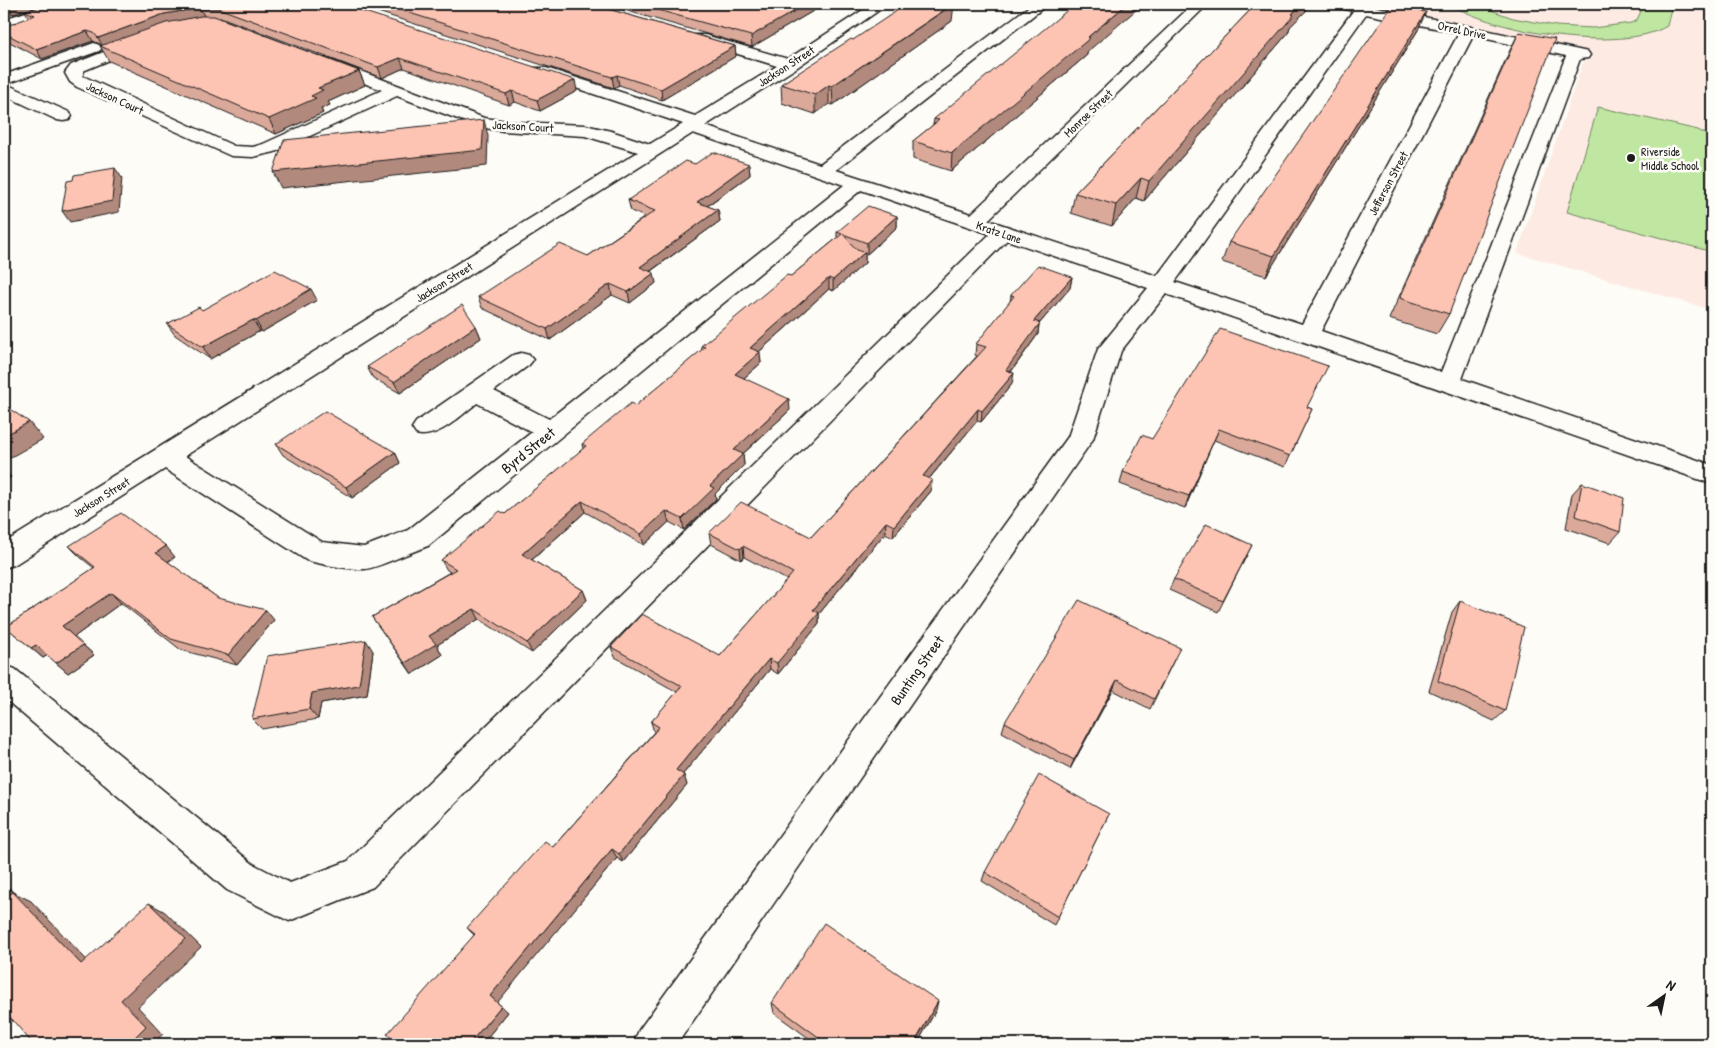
<svg xmlns="http://www.w3.org/2000/svg" width="1716" height="1048" font-family="'Patrick Hand',sans-serif">
<style>
.built{fill:#fdebe3}
.green{fill:#c0e7a2;stroke:#6e825f}
.lines{fill:none;stroke-linecap:round;stroke-linejoin:round}
.minor-casing{stroke:#1c1c1c;stroke-width:3}
.minor{fill:#fdfcf7;fill-rule:evenodd}
.wall{fill:#daa99a;stroke:#1c1c1c}
.shaded-wall{fill:#b1897d;stroke:#1c1c1c}
.building{fill:#fdc4b3;stroke:#1c1c1c}
.poi-dot{fill:#1c1c1c;stroke:#fdfcf7;stroke-width:2}
.labels{text-anchor:middle;dominant-baseline:central;stroke-width:5;stroke-linejoin:round;paint-order:stroke}
.far-street-label{font-size:12px;fill:#1c1c1c;stroke:#fdfcf7}
.far-poi-label{font-size:12px;fill:#1c1c1c;stroke:#fdfcf7;text-anchor:start}
.street-label{font-size:15px;fill:#1c1c1c;stroke:#fdfcf7}
</style>
<rect width="100%" height="100%" fill="#fdfcf7"/>
<filter id="ink" filterUnits="userSpaceOnUse"><feTurbulence type="fractalNoise" baseFrequency=".02" numOctaves="2"/><feDisplacementMap in="SourceGraphic" scale="10" xChannelSelector="R" yChannelSelector="G"/><feConvolveMatrix kernelMatrix="1 2 1 2 8 2 1 2 1" color-interpolation-filters="sRGB"/></filter>
<g filter="url(#ink)">
<polygon class="built" points="1355,4 1712,4 1712,310 1517,253 1583,62 1582,51"/>
<g class="green">
<path d="M 1450,4 L 1474,4 L 1513,18 L 1556,26 L 1593,28 L 1631,23 L 1637,20 L 1644,4 L 1672,4 L 1667,26 C 1620,54 1495,32 1450,4 Z"/>
<polygon points="1598,107 1698,130 1712,137 1712,252 1567,212"/>
</g>
<g class="lines">
<g class="minor-casing">
<g id="minor">
<polygon points="51,4 72,4 70,7 4,28 4,19"/>
<path d="M 872,4 L 888,4 L 796,68 L 705,126 L 820,164 L 1032,4 L 1048,4 L 836,170 L 971,214 L 1193,4 L 1208,4 L 988,220 L 1157,276 L 1353,11 L 1341,8 L 1340,4 L 1363,4 L 1588,52 L 1590,55 L 1588,58 L 1580,59 L 1462,379 L 1712,465 L 1712,484 L 1166,294 L 1121,351 L 1093,439 L 1089,445 L 677,1044 L 633,1044 L 639,1030 L 1068,437 L 1098,349 L 1148,288 L 1007,240 L 373,887 L 289,921 L 227,890 L 4,698 L 4,665 L 15,669 L 253,864 L 290,883 L 348,861 L 990,234 L 861,190 L 428,546 C 413,551 378,568 365,569 C 351,570 319,564 306,560 L 165,469 L 14,565 L 4,568 L 4,543 L 638,152 L 585,136 L 503,131 L 479,127 L 397,96 L 275,152 L 253,157 L 231,156 L 77,87 L 70,82 L 65,73 L 71,65 L 136,39 L 146,39 L 149,42 L 146,45 L 83,71 L 83,76 L 234,146 L 253,147 L 263,144 L 382,90 L 320,66 L 318,63 L 320,60 L 326,58 L 484,118 L 515,122 L 585,125 L 611,131 L 650,144 L 683,124 L 534,74 L 532,71 L 534,68 L 546,68 L 695,116 L 777,66 L 695,41 L 692,38 L 695,35 L 705,35 L 788,59 ZM 1366,14 L 1459,33 L 1302,324 L 1175,282 ZM 1473,36 L 1566,56 L 1441,372 L 1321,331 ZM 693,133 L 844,185 L 549,419 L 494,391 L 529,365 L 533,360 L 529,355 L 521,353 L 513,355 L 416,422 L 412,428 L 416,434 C 438,440 461,415 477,403 L 532,432 L 408,530 L 364,547 L 322,542 L 185,456 Z"/>
<polygon points="94,43 99,45 102,48 99,51 6,84 69,112 72,116 69,120 63,121 57,120 4,95 4,75"/>
</g>
</g>
<use href="#minor" class="minor"/>
</g>
<g class="wall">
<polygon points="4,4 46,4 13,14 4,10"/>
<polygon points="340,4 577,91 540,111 515,102 509,105 404,68 382,78 223,18 220,18 359,71 365,85 328,102 330,105 321,109 323,113 276,134 109,61 100,46 102,46 100,44 93,41 42,59 4,39 4,27 29,18 25,11"/>
<polygon points="353,4 591,4 735,46 736,56 662,100 619,85 614,88"/>
<polygon points="603,4 825,4 752,47"/>
<polygon points="1256,4 1308,4 1306,11 1290,27 1288,33 1144,201 1136,198 1112,226 1071,213 1075,193"/>
<polygon points="952,21 833,105 829,104 815,114 782,103 781,84 853,40"/>
<polygon points="1418,30 1266,276 1222,262 1229,242"/>
<polygon points="1519,32 1449,314 1437,334 1389,319 1510,50"/>
<polygon points="1087,52 1087,55 951,171 913,159 913,141 933,125 934,119"/>
<polygon points="695,164 749,164 750,175 707,206 718,210 720,221 651,271 656,283 630,303 612,295 550,340 482,308 478,297 588,256 645,217 631,211 628,200"/>
<polygon points="897,216 897,227 867,254 865,253 865,263 833,291 829,289 759,352 761,363 744,378 790,410 743,454 744,465 715,494 716,499 684,530 669,522 644,545 585,512 532,560 583,590 587,600 532,653 479,619 437,645 442,655 412,674 372,617 450,572 447,570 441,560 505,514 583,449 582,444 635,406 702,350 701,346 791,276 837,238 837,232"/>
<polygon points="1072,277 1070,288 1039,324 1038,334 1011,372 1012,384 981,422 977,421 929,479 932,480 931,491 893,537 885,533 819,614 819,624 778,674 770,669 683,774 687,785 623,862 617,858 497,1002 508,1012 482,1044 398,1044 474,935 467,928 553,847 654,732 651,722 677,692 615,657 611,647 720,656 787,580 744,557 741,560 711,544 709,533 811,537 977,356 975,355 976,344 1010,302 1011,295"/>
<polygon points="317,300 262,332 260,331 210,359 175,335 167,324 202,310"/>
<polygon points="476,326 481,338 400,393 373,378 367,367"/>
<polygon points="1307,407 1312,409 1285,467 1214,440 1185,508 1120,484 1123,472 1152,439"/>
<polygon points="276,444 395,452 400,463 352,498 283,455"/>
<polygon points="1582,483 1620,532 1610,543 1566,528 1572,494"/>
<polygon points="1252,545 1218,612 1169,590 1174,579"/>
<polygon points="69,546 175,557 168,562 218,598 274,620 237,665 181,650 121,603 74,637 94,655 68,673 48,655 43,658 6,627 94,568 80,557"/>
<polygon points="1460,601 1505,711 1494,721 1429,691 1452,612"/>
<polygon points="373,651 367,695 321,703 318,719 262,729 252,719"/>
<polygon points="1175,658 1150,709 1113,690 1070,769 1002,732 1005,722"/>
<polygon points="1109,814 1054,925 982,881 985,872"/>
<polygon points="772,1003 936,1010 917,1044 817,1044 774,1013"/>
</g>
<g class="shaded-wall">
<polygon points="7,4 46,4 13,14"/>
<polygon points="807,4 825,4 752,47 751,36"/>
<polygon points="954,4 952,21 833,105 832,86"/>
<polygon points="1127,4 1143,4 1087,52 1087,55 951,171 952,153"/>
<polygon points="1301,4 1308,4 1306,11 1290,27 1288,33 1144,201 1149,181"/>
<polygon points="200,8 205,18 104,48 98,38 164,14"/>
<polygon points="1426,12 1418,30 1266,276 1274,256"/>
<polygon points="87,31 93,41 42,59 36,49"/>
<polygon points="735,46 736,56 662,100 661,89"/>
<polygon points="400,58 404,68 382,78 378,67"/>
<polygon points="359,71 365,85 328,102 330,105 321,109 323,113 276,134 269,119 311,96 318,88"/>
<polygon points="617,75 619,85 614,88 612,77"/>
<polygon points="575,80 577,91 540,111 537,100"/>
<polygon points="829,85 829,104 815,114 815,95"/>
<polygon points="512,91 515,102 509,105 506,94"/>
<polygon points="484,120 488,136 487,166 281,188 273,172"/>
<polygon points="749,164 750,175 698,212 697,202"/>
<polygon points="115,168 122,178 119,212 70,222 62,211"/>
<polygon points="1141,178 1136,198 1112,226 1116,205"/>
<polygon points="718,210 720,221 642,277 640,267"/>
<polygon points="897,216 897,227 867,254 867,243"/>
<polygon points="865,252 865,263 833,291 833,280"/>
<polygon points="654,273 656,283 630,303 628,292"/>
<polygon points="1072,277 1070,288 1039,324 1038,334 1004,381 1006,370 1034,321"/>
<polygon points="829,278 829,289 751,359 750,348"/>
<polygon points="610,284 612,295 550,340 547,329"/>
<polygon points="311,289 317,300 262,332 256,321"/>
<polygon points="253,320 260,331 210,359 203,347"/>
<polygon points="476,326 481,338 400,393 394,382"/>
<polygon points="760,352 761,363 736,385 735,374"/>
<polygon points="1014,373 1012,384 981,422 982,411"/>
<polygon points="789,399 790,410 735,461 734,450"/>
<polygon points="978,409 977,421 922,487 923,476"/>
<polygon points="29,422 43,439 4,461 4,436"/>
<polygon points="1219,429 1214,440 1185,508 1189,496"/>
<polygon points="395,452 400,463 352,498 346,487"/>
<polygon points="743,454 744,465 715,494 716,499 684,530 682,519 710,486"/>
<polygon points="4,470 11,477 4,481"/>
<polygon points="932,480 931,491 893,537 894,526"/>
<polygon points="582,501 585,512 527,564 522,554"/>
<polygon points="666,511 669,522 644,545 641,534"/>
<polygon points="886,522 885,533 819,614 819,624 778,674 777,663 813,610"/>
<polygon points="166,546 175,557 165,563 156,553"/>
<polygon points="743,546 744,557 741,560 740,549"/>
<polygon points="583,590 587,600 532,653 527,643"/>
<polygon points="111,593 121,603 74,637 62,626"/>
<polygon points="474,609 479,619 437,645 442,655 412,674 405,663 429,636"/>
<polygon points="266,610 274,620 237,665 228,655"/>
<polygon points="366,640 373,651 367,695 321,703 318,719 309,709 312,693"/>
<polygon points="36,645 48,655 43,658 31,648"/>
<polygon points="83,645 94,655 68,673 56,663"/>
<polygon points="769,659 770,669 679,779 676,770"/>
<polygon points="1117,680 1113,690 1070,769 1074,760"/>
<polygon points="684,775 687,785 623,862 619,854"/>
<polygon points="612,849 617,858 497,1003 490,996"/>
<polygon points="4,882 13,892 31,901 98,972 81,964 8,896 4,892"/>
<polygon points="149,903 165,912 201,947 138,1007 163,1034 152,1044 128,1044 121,1000"/>
<polygon points="938,1001 936,1010 917,1044 914,1044"/>
<polygon points="501,1006 508,1012 482,1044 469,1044"/>
<polygon points="4,1009 14,1022 4,1018"/>
</g>
<g class="building">
<polygon points="49,4 340,4 575,80 537,100 512,91 506,94 400,58 378,67 218,8 200,8 164,14 98,38 94,33 87,31 36,49 4,33 4,27 35,15 25,11"/>
<polygon points="381,4 591,4 735,46 661,89 617,75 612,77"/>
<polygon points="636,4 807,4 751,36"/>
<polygon points="907,4 953,4 832,86 829,85 815,95 781,84 851,39 853,40"/>
<polygon points="1075,4 1127,4 1088,37 1090,38 952,153 913,141 939,120 934,119"/>
<polygon points="1256,4 1301,4 1292,14 1294,15 1149,181 1141,178 1116,205 1075,193"/>
<polygon points="1392,6 1426,12 1274,256 1229,242"/>
<polygon points="201,16 214,16 359,71 318,88 323,90 311,96 316,98 269,119 100,46 166,23"/>
<polygon points="1519,32 1555,39 1449,314 1400,298"/>
<polygon points="484,120 482,150 273,172 284,140"/>
<polygon points="713,152 749,164 697,202 718,210 640,267 654,273 628,292 610,284 547,329 478,297 560,244 588,256 655,211 628,200 686,161 695,164"/>
<polygon points="115,168 112,201 62,211 67,181 73,180 74,175"/>
<polygon points="868,206 897,216 867,243 843,234 855,248 865,252 833,280 829,278 750,348 760,352 735,374 789,399 734,450 743,454 710,486 714,488 682,519 666,511 641,534 582,501 522,554 583,590 527,643 474,609 429,636 436,644 405,663 372,617 456,569 441,560 500,511 505,514 586,446 582,444 631,403 635,406 705,347 701,346 787,275 791,276 842,234 837,232"/>
<polygon points="1038,265 1072,277 1034,321 1040,323 1006,370 1014,373 982,411 978,409 923,476 932,480 894,526 886,522 813,610 819,613 777,663 769,659 676,770 684,775 619,854 612,849 490,996 501,1006 469,1044 398,1044 387,1034 475,934 467,928 545,841 553,847 659,727 651,722 682,686 611,647 642,614 720,656 793,573 743,546 740,549 709,533 741,502 811,537 986,347 976,344 1014,296 1011,295"/>
<polygon points="275,270 311,289 256,321 253,320 203,347 167,324 199,307 202,310"/>
<polygon points="462,305 476,326 394,382 367,367"/>
<polygon points="1220,329 1328,366 1307,407 1312,409 1290,456 1219,429 1189,496 1123,472 1142,435 1152,439"/>
<polygon points="4,405 29,422 4,436"/>
<polygon points="325,411 395,452 346,487 276,444"/>
<polygon points="1582,483 1624,498 1620,532 1576,516"/>
<polygon points="121,513 166,546 156,553 218,598 266,610 228,655 171,639 111,593 62,626 83,645 56,663 36,645 31,648 6,627 95,567 69,546"/>
<polygon points="1206,524 1252,545 1223,601 1174,579"/>
<polygon points="1079,600 1180,648 1154,699 1117,680 1074,760 1005,722"/>
<polygon points="1460,601 1524,627 1505,711 1438,681"/>
<polygon points="366,640 359,685 312,693 309,709 252,719 267,656"/>
<polygon points="1039,775 1109,814 1058,917 985,872"/>
<polygon points="4,892 8,896 13,892 81,964 149,903 186,939 121,1000 146,1026 128,1044 33,1044 4,1010"/>
<polygon points="824,923 938,1001 914,1044 828,1044 772,1003"/>
</g>
</g>
<circle class="poi-dot" cx="1631" cy="158" r="5"/>
<g class="labels">
<g class="far-street-label">
<text transform="translate(1462 30) rotate(12)">Orrel Drive</text>
<text transform="translate(786 66) rotate(-33)">Jackson Street</text>
<text transform="translate(115 98) rotate(25)">Jackson Court</text>
<text transform="translate(1088 113) rotate(-44)">Monroe Street</text>
<text transform="translate(523 126) rotate(3)">Jackson Court</text>
<text transform="translate(1388 183) rotate(-62)">Jefferson Street</text>
<text transform="translate(999 232) rotate(19)">Kratz Lane</text>
<text transform="translate(444 282) rotate(-32)">Jackson Street</text>
<text transform="translate(101 497) rotate(-32)">Jackson Street</text>
</g>
<g class="far-poi-label">
<text x="1641" y="151">Riverside<tspan x="1641" dy="14">Middle School</tspan></text>
</g>
<g class="street-label">
<text transform="translate(528 450) rotate(-39)">Byrd Street</text>
<text transform="translate(917 670) rotate(-55)">Bunting Street</text>
</g>
</g>
<rect width="1716" height="1048" fill="none" stroke="#fdfcf7" stroke-width="20"/>
<rect x="10" y="10" width="1696" height="1028" fill="none" stroke="#1c1c1c" stroke-width="2" filter="url(#ink)"/>
<g transform="translate(1664 996) rotate(33)" stroke="#fdfcf7" stroke-width="4" paint-order="stroke">
<path d="M0-4L9 19L0 12L-9 19Z" fill="#1c1c1c"/>
<text y="-8" font-size="14" font-weight="bold" text-anchor="middle" fill="#1c1c1c">N</text>
</g>
</svg>
